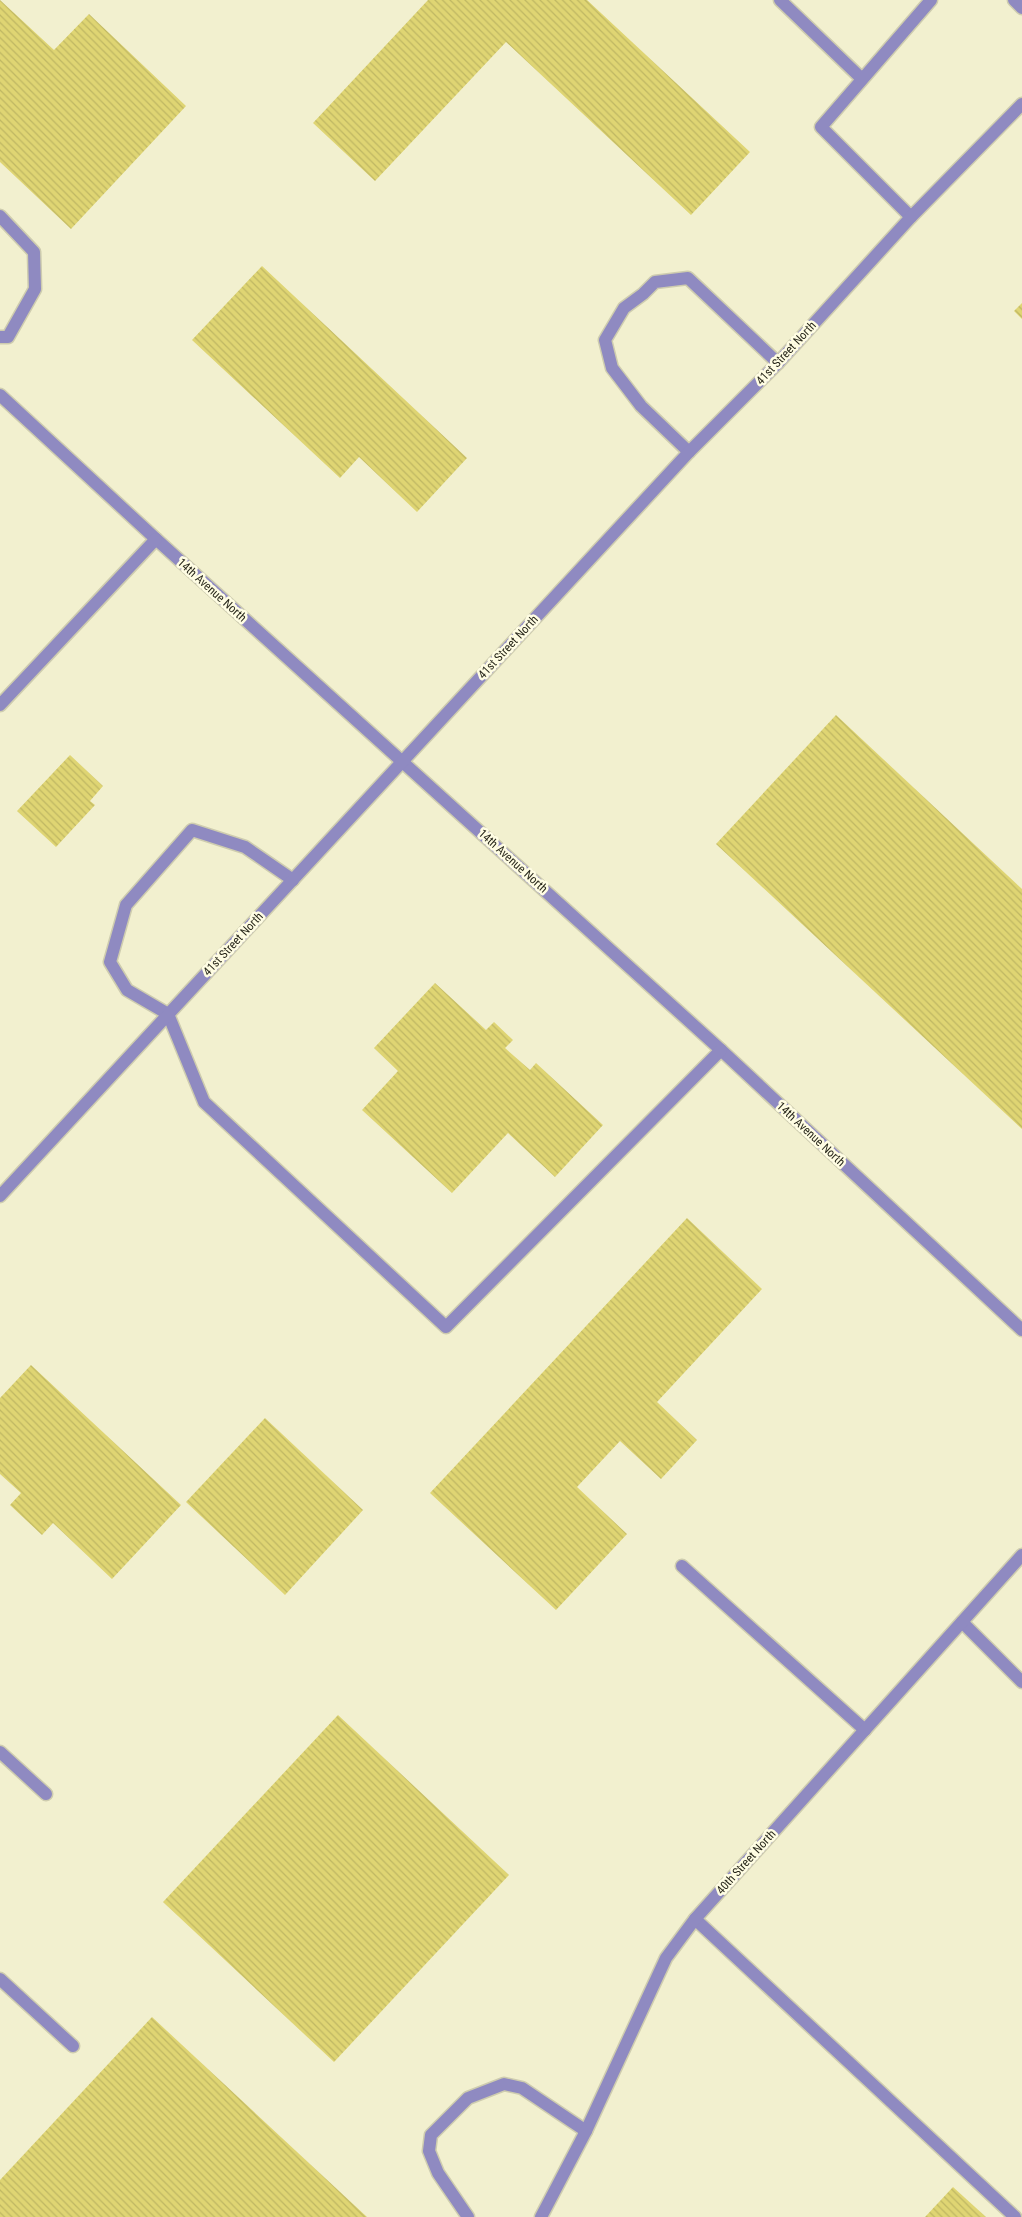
<svg xmlns="http://www.w3.org/2000/svg" width="1022" height="2217" font-family="'Roboto Condensed',sans-serif">
<style>
.building{fill:url(#building-back-hatch)}
.lines{fill:none;stroke-linecap:round;stroke-linejoin:round}
.minor-casing{stroke:#ceccaf;stroke-width:15}
.minor{stroke:#8f8ac1;stroke-width:12}
.labels{text-anchor:middle;dominant-baseline:central;stroke-width:5;stroke-linejoin:round;paint-order:stroke}
.street-label{font-size:12px;fill:#28271b;stroke:#fffde3}
</style>
<defs>
<pattern id="building-back-hatch" width="6" height="6" patternUnits="userSpaceOnUse" patternTransform="scale(1.25)"><rect width="6" height="6" fill="#dfd573"/><path d="M-1 5l2 2M0 0l6 6M5-1l2 2" fill="none" stroke="#bfb763"/></pattern>
</defs>
<rect width="100%" height="100%" fill="#f2f0cf"/>
<g class="building">
<polygon points="0,0 54,50 89,14 186,106 71,229 0,162"/>
<polygon points="428,0 587,0 750,152 691,215 506,42 375,181 313,123"/>
<polygon points="262,266 467,458 417,512 359,457 340,478 192,340"/>
<polygon points="1022,303 1022,319 1014,311"/>
<polygon points="836,715 1022,889 1022,1129 716,844"/>
<polygon points="70,755 103,786 90,801 95,805 56,847 17,811"/>
<polygon points="435,983 486,1030 494,1022 513,1040 505,1048 530,1070 536,1063 603,1125 555,1177 508,1133 452,1193 362,1110 398,1071 374,1048"/>
<polygon points="687,1218 762,1289 657,1402 697,1440 661,1479 620,1441 577,1487 627,1534 556,1610 430,1493"/>
<polygon points="31,1365 181,1505 112,1579 53,1523 42,1535 10,1505 21,1493 0,1474 0,1398"/>
<polygon points="265,1418 363,1510 285,1595 186,1502"/>
<polygon points="338,1715 509,1875 334,2062 163,1902"/>
<polygon points="152,2017 367,2217 0,2217 0,2180"/>
<polygon points="953,2187 986,2217 925,2217"/>
</g>
<g class="lines">
<g class="minor-casing">
<g id="minor">
<polyline points="780,0 861,78"/>
<polyline points="1014,0 1022,8"/>
<polyline points="0,216 34,252 35,289 8,337 0,337"/>
<polyline points="911,217 821,127 931,0"/>
<polyline points="0,395 156,539 721,1050 1022,1330"/>
<polyline points="689,452 641,406 612,368 605,340 624,308 643,294 655,282 688,278 778,363"/>
<polyline points="0,705 156,539"/>
<polyline points="293,880 245,847 192,830 126,905 110,962 127,990 168,1014 204,1102 446,1327 721,1050"/>
<polyline points="0,1196 689,452 778,363 911,217 1022,104"/>
<polyline points="682,1566 865,1730"/>
<polyline points="962,1622 1022,1682"/>
<polyline points="0,1752 46,1794"/>
<polyline points="695,1919 1015,2217"/>
<polyline points="0,1979 73,2046"/>
<polyline points="468,2217 438,2173 429,2151 431,2135 468,2098 504,2084 522,2088 586,2131"/>
<polyline points="541,2217 586,2131 666,1958 695,1919 1022,1555"/>
</g>
</g>
<use href="#minor" class="minor"/>
</g>
<g class="labels">
<g class="street-label">
<text transform="translate(786 353) rotate(-47)">41st Street North</text>
<text transform="translate(212 590) rotate(42)">14th Avenue North</text>
<text transform="translate(508 647) rotate(-47)">41st Street North</text>
<text transform="translate(513 861) rotate(42)">14th Avenue North</text>
<text transform="translate(233 944) rotate(-47)">41st Street North</text>
<text transform="translate(811 1134) rotate(43)">14th Avenue North</text>
<text transform="translate(746 1862) rotate(-48)">40th Street North</text>
</g>
</g>
</svg>
